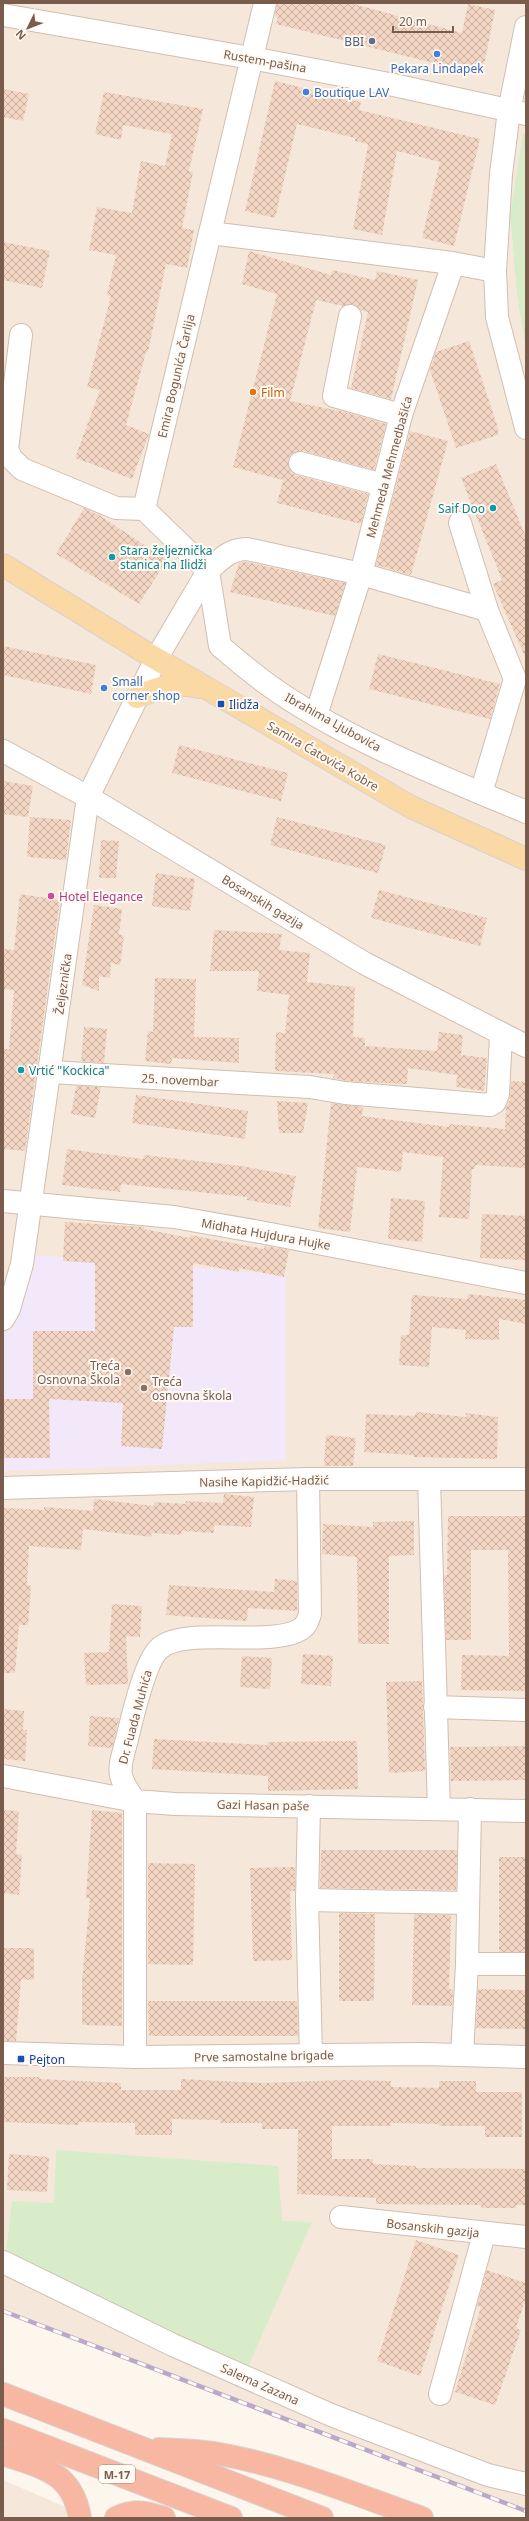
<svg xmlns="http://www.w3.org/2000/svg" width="529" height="2521" font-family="'Noto Sans',sans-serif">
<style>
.residential{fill:#f5e8da}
.education{fill:#f3e8fa}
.green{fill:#d8ecc9}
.building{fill:url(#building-cross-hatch)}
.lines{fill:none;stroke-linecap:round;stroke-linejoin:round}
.minor-casing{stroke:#d1beb0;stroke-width:24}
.major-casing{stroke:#dad1cd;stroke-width:24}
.highway-casing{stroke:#dad1cd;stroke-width:24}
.minor{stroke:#fff;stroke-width:22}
.major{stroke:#fbd9a5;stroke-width:22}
.highway{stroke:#f7b7a3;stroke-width:22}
.rail-casing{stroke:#b9a8c9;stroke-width:4.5}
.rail{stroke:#fffaf3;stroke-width:3;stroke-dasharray:9;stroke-linecap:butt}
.service-dot{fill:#5c6f8a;stroke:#fffaf3;stroke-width:1.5}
.shop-dot{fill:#3f7fe0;stroke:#fffaf3;stroke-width:1.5}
.food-dot{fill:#e8710a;stroke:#fffaf3;stroke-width:1.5}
.culture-dot{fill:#0f9aa8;stroke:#fffaf3;stroke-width:1.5}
.transit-dot{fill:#1a4fb4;stroke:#fffaf3;stroke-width:1.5}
.hotel-dot{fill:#d1479c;stroke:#fffaf3;stroke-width:1.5}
.education-dot{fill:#8d6e63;stroke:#fffaf3;stroke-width:1.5}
.labels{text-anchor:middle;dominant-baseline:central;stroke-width:4;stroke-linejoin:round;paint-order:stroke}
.shield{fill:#fffaf3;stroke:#a28b7f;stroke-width:1}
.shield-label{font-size:11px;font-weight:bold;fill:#7a5c4d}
.service-label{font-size:12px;fill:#4e5e75;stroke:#fffaf3;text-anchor:end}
.street-label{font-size:12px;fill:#7a5c4d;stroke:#fffaf3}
.shop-label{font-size:12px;fill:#366cbe;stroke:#fffaf3;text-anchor:start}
.food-label{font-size:12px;fill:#c56008;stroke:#fffaf3;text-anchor:start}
.culture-label{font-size:12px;fill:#0d838f;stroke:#fffaf3;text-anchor:start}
.transit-label{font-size:12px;fill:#164399;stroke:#fffaf3;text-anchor:start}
.hotel-label{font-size:12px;fill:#b23c85;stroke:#fffaf3;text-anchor:start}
.education-label{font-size:12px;fill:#785e54;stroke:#fffaf3;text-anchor:end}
</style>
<defs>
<pattern id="building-cross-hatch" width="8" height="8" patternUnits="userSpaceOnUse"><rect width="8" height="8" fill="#f3d5c3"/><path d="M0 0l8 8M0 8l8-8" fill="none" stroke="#cab0a1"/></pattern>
</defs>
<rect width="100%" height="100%" fill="#fdf6ec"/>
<g class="residential">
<polygon points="3,3 526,3 526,120 510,216 517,296 526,350 526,2511 3,2311"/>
<polygon points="3,2480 91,2518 3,2518"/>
</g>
<polygon class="education" points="31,1255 286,1275 286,1460 3,1471 3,1336 12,1319"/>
<g class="green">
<polygon points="523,133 526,134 526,350 517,296 510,216"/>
<polygon points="56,2150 278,2166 282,2221 312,2222 244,2376 5,2263 12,2201 54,2203"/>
</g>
<g class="building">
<polygon points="277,3 350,3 462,33 468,4 495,10 482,75 276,24 278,17 275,16"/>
<polygon points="275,81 361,102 359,110 480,139 454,246 422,238 440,162 397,151 382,235 353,229 368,144 355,141 355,138 297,124 275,218 245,211"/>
<polygon points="3,89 29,94 23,121 3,117"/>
<polygon points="104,92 203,109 189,171 193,172 182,228 194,230 187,268 166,264 148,352 146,352 126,425 149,434 132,479 75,458 100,390 87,387 111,296 107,295 116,255 89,250 97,207 132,213 141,161 165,166 172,134 123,125 121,140 95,134"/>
<polygon points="3,242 50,251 42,288 3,280"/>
<polygon points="249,251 331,275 332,270 375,280 377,271 418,280 391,399 351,388 368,312 361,310 353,304 343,306 316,300 290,401 345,412 386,424 374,470 303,451 291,454 288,460 291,472 296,475 368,494 361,524 277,503 283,480 233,467 277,294 242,284"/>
<polygon points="469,341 498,428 498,435 456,448 430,370 436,352"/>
<polygon points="410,431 448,441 411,575 376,565"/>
<polygon points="496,464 526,537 526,659 493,584 502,580 461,478"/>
<polygon points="84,508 99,515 167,560 139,604 56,554"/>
<polygon points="246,562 345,583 335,616 230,592 239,563"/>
<polygon points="3,646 96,665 91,694 3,675"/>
<polygon points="378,654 500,684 490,719 369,689"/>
<polygon points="179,745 288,773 281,801 172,773"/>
<polygon points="3,781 33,786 28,817 3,814"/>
<polygon points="30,817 71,820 66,860 27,857"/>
<polygon points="277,817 386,845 378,873 270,845"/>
<polygon points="101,840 119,841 116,878 99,878"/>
<polygon points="156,873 195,879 190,911 152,906"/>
<polygon points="379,890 487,918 480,946 371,918"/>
<polygon points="20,894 60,900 25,1151 3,1149 3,1049 9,1049 14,990 3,989 3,949 14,950"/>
<polygon points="94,905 122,909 119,934 124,936 120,965 111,963 110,978 99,976 99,991 82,985"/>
<polygon points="214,930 282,934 279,950 310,953 307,982 355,987 353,1037 365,1038 365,1046 437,1051 439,1032 463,1035 461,1055 487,1058 484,1091 456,1087 457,1075 408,1068 407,1084 347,1081 333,1078 334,1074 275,1071 276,1032 285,1033 289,995 257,991 259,971 210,971"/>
<polygon points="155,978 196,979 194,1037 239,1038 239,1063 172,1058 171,1064 145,1061 148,1031 153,1032"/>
<polygon points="84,1027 107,1029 104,1063 81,1061"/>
<polygon points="511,1081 526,1082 526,1168 475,1165 475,1169 472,1169 469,1219 439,1217 443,1157 403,1152 401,1172 357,1167 350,1232 318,1228 331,1103 363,1107 362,1116 449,1127 449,1124 505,1129 506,1108 510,1098"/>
<polygon points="78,1086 101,1087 95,1118 71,1114 76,1087"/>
<polygon points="136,1095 248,1111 245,1139 132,1123"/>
<polygon points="277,1101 308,1103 303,1133 279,1133"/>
<polygon points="67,1149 143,1159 144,1155 241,1166 296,1176 290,1207 247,1200 247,1197 121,1184 120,1192 62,1185"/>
<polygon points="391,1198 425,1201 422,1242 388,1239"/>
<polygon points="482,1214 526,1216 526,1260 480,1258"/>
<polygon points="65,1222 144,1227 144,1229 190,1238 190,1235 264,1249 265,1246 289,1250 284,1277 239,1268 239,1272 193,1263 193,1327 174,1327 162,1449 121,1446 123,1403 49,1399 50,1458 3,1458 3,1399 33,1399 33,1331 95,1331 95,1263 63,1261"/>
<polygon points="468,1294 526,1300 526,1324 499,1319 499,1340 465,1339 466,1330 432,1327 429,1367 399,1365 401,1335 409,1335 412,1295 467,1299"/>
<polygon points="416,1412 466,1417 466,1413 498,1417 497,1459 413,1457 413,1455 364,1452 366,1414 415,1416"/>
<polygon points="326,1435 356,1438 353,1466 324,1466"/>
<polygon points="224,1494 254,1497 251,1527 214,1525 214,1533 182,1531 181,1535 152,1533 151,1537 83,1529 81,1550 29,1546 27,1585 31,1586 28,1625 19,1625 15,1673 3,1673 3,1508 44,1510 44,1507 93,1511 94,1499 154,1506 154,1502 185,1504 186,1501 223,1503"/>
<polygon points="448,1516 526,1516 526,1691 461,1690 462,1655 509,1656 508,1550 471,1550 471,1640 446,1640 444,1575 447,1575"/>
<polygon points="414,1521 414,1555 389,1556 389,1644 358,1644 357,1557 322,1554 323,1524 373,1527 373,1522"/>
<polygon points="275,1579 297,1581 297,1611 248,1608 247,1621 166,1615 169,1585 274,1592"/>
<polygon points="112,1604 142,1606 140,1637 126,1636 128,1684 86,1685 84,1653 109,1652"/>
<polygon points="303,1654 333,1656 331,1686 301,1684"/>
<polygon points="242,1656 272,1658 270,1689 240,1687"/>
<polygon points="422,1681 425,1771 389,1773 386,1682"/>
<polygon points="3,1709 24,1711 23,1730 27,1730 25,1761 3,1759"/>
<polygon points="90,1716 119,1718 112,1748 88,1746"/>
<polygon points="154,1739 267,1745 267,1742 357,1741 358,1789 268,1791 268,1776 152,1769"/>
<polygon points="526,1746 526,1780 451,1781 450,1747"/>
<polygon points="3,1810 19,1811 16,1854 22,1855 19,1895 3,1893"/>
<polygon points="92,1810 122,1813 122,2026 82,2025 82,1980 90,1899 86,1898"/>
<polygon points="321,1850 457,1850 456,1890 320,1888"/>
<rect x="499" y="1857" width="27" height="95"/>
<polygon points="148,1863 195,1864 193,1965 148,1964"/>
<polygon points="295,1867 295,1891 290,1891 292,1960 253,1961 250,1868"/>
<polygon points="339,1913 375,1914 374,2001 339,2001"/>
<polygon points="414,1914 451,1915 449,1989 453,1989 452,2006 412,2005"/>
<polygon points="3,1948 34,1948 34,1980 21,1979 16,2041 3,2041"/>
<polygon points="478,1989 526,1990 526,2029 476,2028"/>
<polygon points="148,2001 297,2001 298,2036 149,2036"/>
<polygon points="3,2077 40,2077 40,2079 121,2083 121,2090 181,2090 181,2079 262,2083 344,2080 391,2081 391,2087 439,2088 439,2081 476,2081 476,2092 522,2092 522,2137 485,2137 485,2126 439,2126 439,2124 391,2123 391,2126 332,2126 332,2159 373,2159 373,2164 416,2166 416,2168 526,2169 526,2205 516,2205 516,2208 481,2208 481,2205 376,2204 376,2198 297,2194 298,2129 262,2129 262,2123 220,2123 220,2120 172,2119 172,2135 135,2135 135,2123 79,2122 79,2125 3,2122"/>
<polygon points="9,2154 49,2157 47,2192 7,2190"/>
<polygon points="416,2240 459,2255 420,2376 377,2361"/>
<polygon points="487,2270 526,2283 526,2297 516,2328 521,2330 495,2405 455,2392 481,2307 477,2306"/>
</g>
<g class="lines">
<g class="minor-casing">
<g id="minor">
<polyline points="3,15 251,58 389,84 526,114"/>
<polyline points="526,27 509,111 501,174 495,271 497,317 526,428"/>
<polyline points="210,233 452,263"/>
<polyline points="350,316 334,396 401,415"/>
<polyline points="21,335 7,449 11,458 22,469 116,508 144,509"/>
<polyline points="300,463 383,485"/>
<polyline points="460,523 487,610 515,679 481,793"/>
<path d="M 487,610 L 361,574 L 247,549 C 229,549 220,560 208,571 L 220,646 C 235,659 251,672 267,684 C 343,739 441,776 526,812"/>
<polyline points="316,715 361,574 401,415 450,273 452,263 495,271"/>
<polyline points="3,751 88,797 364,963 526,1046"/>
<polyline points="51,1072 310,1087 345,1093 490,1105 495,1102 498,1094 501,1035"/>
<polyline points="3,1201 174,1217 260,1232 526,1283"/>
<polyline points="3,1319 9,1309 22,1264 88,797 156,659 208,571 144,509 265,3"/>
<polyline points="429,1479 439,1809"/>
<polyline points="3,1488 308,1479 526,1479"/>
<polyline points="435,1707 526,1710"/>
<polyline points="3,1776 135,1801 175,1804 526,1811"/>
<polyline points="309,1806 307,1900 311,2055"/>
<polyline points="307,1900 467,1903"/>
<polyline points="467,1964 526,1964"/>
<polyline points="3,2053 135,2057 424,2054 526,2057"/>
<polyline points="462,2055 467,1964 470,1809"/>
<path d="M 135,2057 L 135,1801 C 115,1774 119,1770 127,1739 C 132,1719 145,1660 160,1648 C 186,1626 272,1648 301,1629 C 307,1625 308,1620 310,1614 L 308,1479"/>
<polyline points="341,2217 526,2237"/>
<polyline points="3,2262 173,2345 331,2415 488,2475 526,2484"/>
<polyline points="440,2394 484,2234"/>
</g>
</g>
<g class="major-casing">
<g id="major">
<polyline points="3,565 148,654 411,807 526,859"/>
<path d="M 137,697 C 158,688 176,681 199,687"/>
</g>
</g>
<g class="highway-casing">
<g id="highway">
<polyline points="3,2394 322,2518"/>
<polyline points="3,2430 231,2518"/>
<path d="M 159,2449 C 177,2450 196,2450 214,2453 C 285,2465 354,2494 422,2518"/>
<path d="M 3,2454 C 42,2468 72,2471 80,2518"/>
<path d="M 116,2518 C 134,2509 146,2512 164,2518"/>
</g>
</g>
<use href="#minor" class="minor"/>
<use href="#major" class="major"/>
<use href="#highway" class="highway"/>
<g class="rail-casing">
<polyline id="rail" points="3,2311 526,2511"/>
</g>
<use href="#rail" class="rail"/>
</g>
<circle class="service-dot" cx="372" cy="41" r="4"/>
<g class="shop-dot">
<circle cx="437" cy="54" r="4"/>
<circle cx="306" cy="92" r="4"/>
<circle cx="104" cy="688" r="4"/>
</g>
<circle class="food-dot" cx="253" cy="392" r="4"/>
<g class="culture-dot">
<circle cx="493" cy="508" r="4"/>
<circle cx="112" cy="557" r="4"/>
<circle cx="21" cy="1070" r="4"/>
</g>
<g class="transit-dot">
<rect x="217" y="700" width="8" height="8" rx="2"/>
<rect x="17" y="2055" width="8" height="8" rx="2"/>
</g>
<circle class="hotel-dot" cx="51" cy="896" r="4"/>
<g class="education-dot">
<circle cx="128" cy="1372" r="4"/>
<circle cx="144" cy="1388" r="4"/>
</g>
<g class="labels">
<rect class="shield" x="99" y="2465" width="36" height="18" rx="3"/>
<g class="shield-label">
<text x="117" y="2474">M-17</text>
</g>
<g class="service-label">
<text x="364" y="41">BBI</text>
</g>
<g class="street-label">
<text transform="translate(265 61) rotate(10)">Rustem-pašina</text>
<text transform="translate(176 376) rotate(-77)">Emira Bogunića Čarlija</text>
<text transform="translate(389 467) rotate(-75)">Mehmeda Mehmedbašića</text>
<text transform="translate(333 722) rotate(29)">Ibrahima Ljubovića</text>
<text transform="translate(323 756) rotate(30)">Samira Ćatovića Kobre</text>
<text transform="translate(263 902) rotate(31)">Bosanskih gazija</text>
<text transform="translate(63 984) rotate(-82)">Željeznička</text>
<text transform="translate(180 1080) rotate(3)">25. novembar</text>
<text transform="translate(266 1234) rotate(10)">Midhata Hujdura Hujke</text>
<text transform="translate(264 1481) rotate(-1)">Nasihe Kapidžić-Hadžić</text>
<text transform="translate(135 1717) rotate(-75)">Dr. Fuada Muhića</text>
<text transform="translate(263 1805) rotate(1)">Gazi Hasan paše</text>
<text transform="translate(264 2056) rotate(-1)">Prve samostalne brigade</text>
<text transform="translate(433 2228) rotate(6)">Bosanskih gazija</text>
<text transform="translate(260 2384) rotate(24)">Salema Zazana</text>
</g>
<g class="shop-label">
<text x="437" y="68" text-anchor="middle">Pekara Lindapek</text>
<text x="314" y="92">Boutique LAV</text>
<text x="112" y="681">Small<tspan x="112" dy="14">corner shop</tspan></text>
</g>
<g class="food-label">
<text x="261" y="392">Film</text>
</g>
<g class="culture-label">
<text x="485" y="508" text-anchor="end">Saif Doo</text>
<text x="120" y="550">Stara željeznička<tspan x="120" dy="14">stanica na Ilidži</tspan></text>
<text x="29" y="1070">Vrtić "Kockica"</text>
</g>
<g class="transit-label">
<text x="229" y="704">Ilidža</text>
<text x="29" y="2059">Pejton</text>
</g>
<g class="hotel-label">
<text x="59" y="896">Hotel Elegance</text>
</g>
<g class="education-label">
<text x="120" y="1365">Treća<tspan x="120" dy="14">Osnovna Škola</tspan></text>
<text x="152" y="1381" text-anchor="start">Treća<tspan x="152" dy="14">osnovna škola</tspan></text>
</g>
</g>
<rect width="529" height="2521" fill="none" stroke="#7a5c4d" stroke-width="8"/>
<g transform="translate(28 28) rotate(227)" stroke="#fffaf3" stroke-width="3" paint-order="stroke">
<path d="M0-3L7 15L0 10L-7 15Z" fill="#7a5c4d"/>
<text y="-6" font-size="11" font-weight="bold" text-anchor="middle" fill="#7a5c4d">N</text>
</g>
<path d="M393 26v6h60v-6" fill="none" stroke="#7a5c4d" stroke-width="2"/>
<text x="399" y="26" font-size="12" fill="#7a5c4d" stroke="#fffaf3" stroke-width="3" paint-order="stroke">20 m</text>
</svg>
